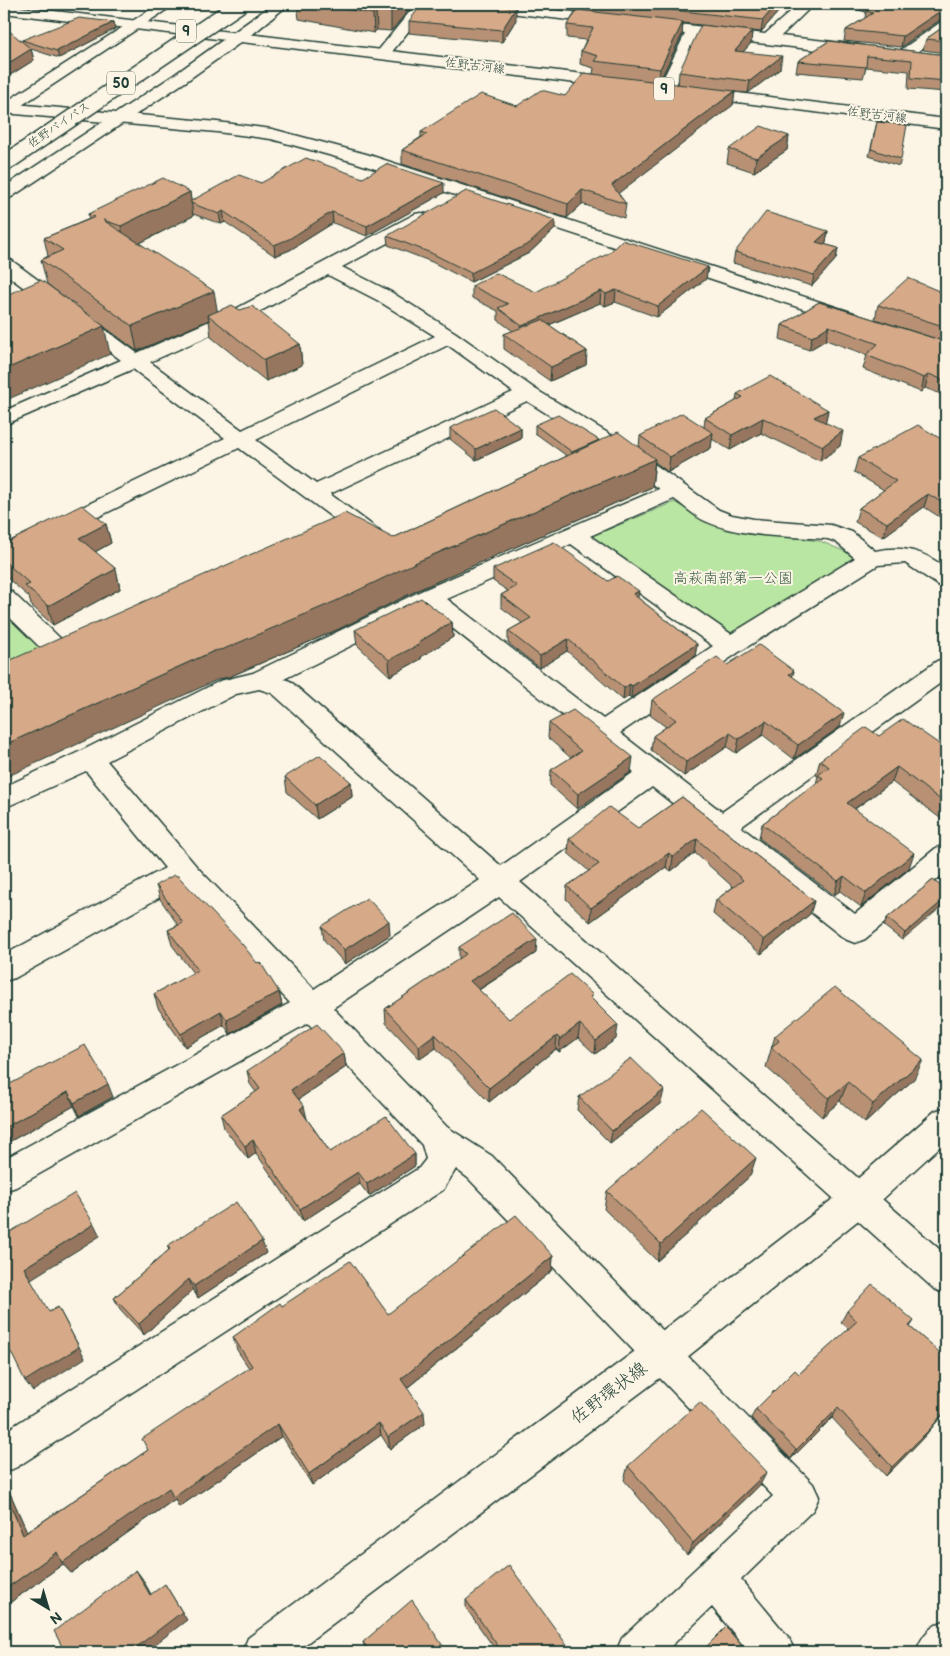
<svg xmlns="http://www.w3.org/2000/svg" width="950" height="1656" font-family="'Balsamiq Sans','Klee One',sans-serif">
<style>
.green{fill:#bae6a3;stroke:#6c926c}
.lines{fill:none;stroke-linecap:round;stroke-linejoin:round}
.minor-casing{stroke:#1f3d34;stroke-width:3}
.major-casing{stroke:#1f3d34;stroke-width:3}
.highway-casing{stroke:#1f3d34;stroke-width:3}
.minor{fill:#fcf5e5;fill-rule:evenodd}
.major{fill:#fcf5e5;fill-rule:evenodd}
.highway{fill:#fcf5e5;fill-rule:evenodd}
.highway-bridge-casing{stroke:#1f3d34;stroke-width:19;stroke-linecap:butt}
.highway-bridge{stroke:#fcf5e5;stroke-width:16}
.wall{fill:#b89175;stroke:#1f3d34}
.shaded-wall{fill:#96765f;stroke:#1f3d34}
.building{fill:#d6a988;stroke:#1f3d34}
.labels{text-anchor:middle;dominant-baseline:central;stroke-width:4;stroke-linejoin:round;paint-order:stroke}
.far-street-label{font-size:12px;fill:#1f3d34;stroke:#fcf5e5}
.shield{fill:#fcf5e5;stroke:#617469;stroke-width:1}
.shield-label{font-size:14px;font-weight:bold;fill:#1f3d34}
.park-label{font-size:15px;fill:#3e5f4a;stroke:#fcf5e5}
.near-street-label{font-size:18px;fill:#1f3d34;stroke:#fcf5e5}
</style>
<rect width="100%" height="100%" fill="#fcf5e5"/>
<filter id="ink" filterUnits="userSpaceOnUse"><feTurbulence type="fractalNoise" baseFrequency=".02" numOctaves="2"/><feDisplacementMap in="SourceGraphic" scale="10" xChannelSelector="R" yChannelSelector="G"/><feConvolveMatrix kernelMatrix="1 2 1 2 8 2 1 2 1" color-interpolation-filters="sRGB"/></filter>
<g filter="url(#ink)">
<g class="green">
<polygon points="674,502 723,529 820,541 860,558 731,634 590,537"/>
<polygon points="4,612 55,660 4,685"/>
</g>
<g class="lines">
<g class="minor-casing">
<g id="minor">
<polygon points="416,4 430,4 387,58 377,58 374,55 377,52"/>
<polygon points="461,4 503,4 765,34 799,4 814,4 781,36 860,45 865,47 868,50 865,53 860,55 699,36 674,89 672,92 660,92 658,89 685,34 468,8 463,7"/>
<polygon points="946,21 946,32 908,58 898,58 895,55 898,52 941,22"/>
<polygon points="4,103 217,122 272,129 366,154 854,313 857,317 854,321 847,323 840,321 354,162 271,139 217,132 4,113"/>
<path d="M 421,213 L 427,214 L 430,218 L 427,222 L 342,267 L 391,292 L 456,333 L 535,389 L 626,444 L 719,510 L 732,515 L 754,519 L 831,525 L 852,532 L 875,551 C 904,545 923,551 946,568 L 946,588 L 938,585 L 905,563 L 878,565 L 739,652 L 620,733 L 722,812 L 937,661 L 946,658 L 946,679 L 741,827 L 855,914 L 936,848 L 946,845 L 946,872 L 865,939 L 855,943 L 845,939 L 652,787 L 520,882 L 946,1255 L 946,1294 L 934,1289 L 499,897 L 333,1008 L 447,1127 L 492,1156 L 813,1484 L 819,1497 L 813,1510 L 741,1580 L 789,1638 L 795,1652 L 749,1652 L 712,1607 L 665,1652 L 616,1652 L 622,1638 L 773,1496 L 468,1178 L 456,1169 L 443,1190 L 17,1467 L 4,1473 L 4,1432 L 419,1168 L 426,1159 L 422,1145 L 308,1023 L 16,1187 L 4,1191 L 4,1159 L 290,1003 L 180,886 L 15,978 L 4,981 L 4,955 L 165,868 L 86,771 L 4,808 L 4,787 L 81,751 L 220,681 L 253,673 L 421,591 L 659,489 L 610,454 L 527,401 L 330,494 L 380,531 L 383,536 L 380,541 L 372,543 L 364,541 L 239,448 L 12,559 L 4,561 L 4,545 L 225,438 L 133,369 L 4,425 L 4,411 L 121,360 L 4,273 L 4,259 L 11,260 L 137,353 L 228,313 L 415,214 ZM 328,275 L 377,300 L 435,336 L 242,430 L 150,362 L 242,321 ZM 448,345 L 513,392 L 316,484 L 256,440 ZM 674,499 C 684,506 694,516 705,521 C 743,538 787,536 828,539 L 836,542 L 855,558 L 731,634 L 590,536 ZM 571,544 L 713,646 L 603,719 L 447,599 ZM 427,608 L 634,772 L 501,866 L 290,681 L 284,679 ZM 259,689 L 272,693 L 480,880 L 314,989 L 197,867 L 107,761 L 236,694 Z"/>
<path d="M 4,590 L 12,592 L 64,642 L 82,636 L 91,638 L 94,644 C 87,656 65,663 52,659 L 4,612 Z"/>
<path d="M 946,1620 L 946,1652 L 916,1652 C 922,1635 929,1627 946,1620 Z"/>
</g>
</g>
<g class="major-casing">
<g id="major">
<polygon points="4,5 617,78 623,80 625,83 623,86 617,88 4,13"/>
<polygon points="697,88 946,119 946,129 691,96 689,93 691,90"/>
<polygon points="946,1107 946,1141 871,1210 676,1366 295,1652 242,1652 248,1638 650,1340 847,1188 935,1111"/>
</g>
</g>
<g class="highway-casing">
<g id="highway">
<polygon points="159,4 175,4 10,113 4,115 4,103"/>
<polygon points="273,4 289,4 254,33 185,82 10,198 4,199 4,187 174,75"/>
</g>
</g>
<use href="#minor" class="minor"/>
<use href="#major" class="major"/>
<use href="#highway" class="highway"/>
<g class="highway-bridge-casing">
<polyline id="highway-bridge" points="4,164 240,4"/>
</g>
<use href="#highway-bridge" class="highway-bridge"/>
</g>
<g class="wall">
<polygon points="56,4 100,4 88,10"/>
<polygon points="297,4 414,4 391,31 377,30 374,33 299,19"/>
<polygon points="542,4 797,4 793,7 784,5 761,32 683,23 682,35 659,82 678,85 679,72 752,31 751,43 743,52 780,69 748,93 735,92 733,105 618,193 626,204 624,218 582,204 567,218 402,164 402,150 421,137 421,132 517,106 565,96 593,74 594,68 580,64 581,51 586,40 567,38 567,25 577,10"/>
<polygon points="837,4 946,4 946,20 940,20 901,47 844,41 846,30 865,18 866,12"/>
<polygon points="516,20 502,42 409,33 409,21"/>
<polygon points="114,22 115,29 59,58 31,49 34,60 4,79 4,30 22,41 22,40"/>
<polygon points="946,25 946,53 923,50 926,39"/>
<polygon points="829,41 946,55 946,92 908,89 909,71 866,67 863,78 796,72 798,61"/>
<polygon points="877,122 901,159 899,166 869,156"/>
<polygon points="789,136 787,150 754,172 727,163 729,149"/>
<polygon points="363,178 444,193 367,236 333,223 290,250 275,256 225,222 221,224 193,214 193,216 140,243 217,311 240,310 300,344 302,365 266,381 211,337 209,320 137,351 47,284 41,260 48,256 44,238 89,219 88,214 190,192 191,201 261,183"/>
<polygon points="555,229 529,253 471,282 432,262 388,245 387,236"/>
<polygon points="828,231 826,242 823,244 838,248 836,259 812,286 733,263 735,252"/>
<polygon points="708,267 706,279 657,317 615,302 605,306 600,303 549,325 587,351 586,365 550,381 504,349 504,334 513,331 498,320 498,311 472,298 472,286 536,292"/>
<polygon points="946,294 946,342 875,319 878,305"/>
<polygon points="819,302 946,342 946,396 925,388 921,392 863,369 867,355 826,340 809,350 780,339 782,325"/>
<polygon points="737,394 828,410 825,423 840,446 820,461 761,433 730,450 712,439 711,448 668,472 655,462 652,487 420,589 339,629 229,677 219,679 393,538 567,456 535,433 535,425 599,441 639,447 640,436 704,427 705,418 736,401"/>
<polygon points="450,428 521,428 521,439 476,460 450,439"/>
<polygon points="946,442 946,521 924,507 883,537 855,522 859,508 884,490 854,472 858,458"/>
<polygon points="106,524 111,543 95,552 116,569 120,589 53,625 31,605 29,597 4,575 4,544"/>
<polygon points="493,569 608,581 638,598 697,644 695,656 631,698 629,696 623,700 567,651 540,668 508,643 508,631 522,623 501,607 501,595 508,591 493,581"/>
<polygon points="452,622 453,637 421,657 421,659 390,676 357,645 355,630"/>
<polygon points="727,665 794,671 792,676 840,727 794,759 763,735 736,753 727,747 684,776 651,750 653,736 666,727 650,715 652,700"/>
<polygon points="946,682 946,692 944,690"/>
<polygon points="549,723 631,772 577,809 550,785 551,770 571,758 548,738"/>
<polygon points="879,736 945,748 946,747 946,819 944,821 892,782 855,809 909,868 861,907 840,891 834,895 759,838 762,824 816,784 818,776 816,775 820,760"/>
<polygon points="285,777 351,782 352,797 317,819 287,792"/>
<polygon points="682,797 814,901 810,914 761,954 713,914 716,900 733,887 695,853 671,871 666,867 590,922 566,899 567,886 589,871 568,853 569,839 638,828"/>
<polygon points="933,880 902,940 884,926 887,918"/>
<polygon points="156,885 279,992 282,1005 230,1034 224,1025 185,1047 158,1008 154,994 193,973 172,945 168,930 178,925 160,899"/>
<polygon points="322,926 390,935 345,964 324,940"/>
<polygon points="459,947 536,953 479,990 509,1019 592,1000 616,1039 595,1054 578,1038 559,1052 556,1049 489,1102 436,1048 420,1059 386,1023 385,1009 459,959"/>
<polygon points="775,1036 914,1079 865,1123 840,1101 822,1117 766,1067"/>
<polygon points="344,1053 346,1067 299,1099 307,1119 330,1152 415,1154 415,1166 369,1196 360,1184 303,1221 256,1153 248,1159 224,1128 221,1115 256,1092 250,1084 247,1071"/>
<polygon points="4,1087 113,1097 79,1116 74,1106 5,1144 4,1142"/>
<polygon points="579,1097 661,1103 610,1143 577,1110"/>
<polygon points="750,1176 657,1261 604,1209 607,1191"/>
<polygon points="167,1246 266,1253 198,1298 193,1290 144,1335 120,1309 114,1298 169,1250"/>
<polygon points="553,1256 552,1271 407,1388 425,1424 390,1449 381,1435 312,1485 282,1436 179,1507 175,1499 71,1573 63,1564 4,1607 4,1485 9,1491 27,1532 148,1450 249,1368 237,1350 233,1337 282,1306 388,1314"/>
<polygon points="847,1311 914,1321 910,1327 946,1358 946,1411 923,1438 886,1476 832,1418 791,1459 751,1418 756,1409 799,1374 849,1329 841,1322"/>
<polygon points="628,1466 760,1485 687,1555 624,1480"/>
<polygon points="466,1600 572,1652 497,1652 466,1608"/>
<polygon points="363,1642 447,1652 367,1652 365,1649"/>
</g>
<g class="shaded-wall">
<polygon points="87,4 100,4 88,10"/>
<polygon points="398,4 414,4 391,31 391,12"/>
<polygon points="777,4 785,4 784,5 761,32 763,20"/>
<polygon points="516,8 516,20 502,42 502,30"/>
<polygon points="946,9 946,19 940,20 901,47 903,36 942,10"/>
<polygon points="376,11 377,30 374,33 373,14"/>
<polygon points="114,22 115,29 59,58 57,51"/>
<polygon points="683,22 682,35 659,82 660,69"/>
<polygon points="752,31 751,43 733,63 735,51"/>
<polygon points="31,49 34,60 4,79 4,66"/>
<polygon points="782,56 780,69 748,93 750,81"/>
<polygon points="735,91 733,105 611,199 612,185"/>
<polygon points="789,136 787,150 754,172 756,158"/>
<polygon points="444,183 444,193 367,236 367,226"/>
<polygon points="582,190 582,204 567,218 568,204"/>
<polygon points="190,192 193,216 126,250 121,226"/>
<polygon points="223,211 225,222 221,224 219,214"/>
<polygon points="332,212 333,223 290,250 275,256 274,245"/>
<polygon points="555,220 555,229 529,253 471,282 471,273"/>
<polygon points="828,231 826,242 814,253 816,242"/>
<polygon points="838,248 836,259 812,286 814,275"/>
<polygon points="708,267 706,279 657,317 658,306"/>
<polygon points="616,290 615,302 605,306 606,294"/>
<polygon points="214,291 218,315 208,315 209,320 137,351 132,326"/>
<polygon points="601,291 600,303 521,337 522,326"/>
<polygon points="104,326 110,354 4,401 4,370"/>
<polygon points="829,326 826,340 809,350 812,337"/>
<polygon points="300,344 302,365 266,381 264,360"/>
<polygon points="587,351 586,365 550,381 551,367"/>
<polygon points="929,374 925,388 921,392 924,378"/>
<polygon points="828,410 825,425 814,417"/>
<polygon points="763,418 761,433 730,450 732,435"/>
<polygon points="521,428 521,439 476,460 476,449"/>
<polygon points="843,431 840,446 820,461 823,446"/>
<polygon points="713,433 711,448 668,472 670,457"/>
<polygon points="599,440 598,448 571,460 572,452"/>
<polygon points="655,459 652,487 420,589 339,629 229,677 219,679 4,778 4,745 214,651 419,561"/>
<polygon points="928,494 924,507 883,537 887,523"/>
<polygon points="106,524 111,543 84,558 79,538"/>
<polygon points="116,569 120,589 53,625 48,606"/>
<polygon points="639,591 637,603 633,594"/>
<polygon points="452,622 453,637 421,657 421,659 390,676 389,660"/>
<polygon points="568,639 567,651 540,668 540,656"/>
<polygon points="697,644 695,656 631,698 632,686"/>
<polygon points="794,671 790,685 789,674"/>
<polygon points="630,684 629,696 623,700 624,688"/>
<polygon points="844,713 840,727 794,759 798,745"/>
<polygon points="766,721 763,735 736,753 739,739"/>
<polygon points="730,733 727,747 684,776 686,762"/>
<polygon points="633,757 631,772 577,809 578,794"/>
<polygon points="897,767 892,782 843,817 847,803"/>
<polygon points="351,782 352,797 317,819 315,805"/>
<polygon points="697,839 695,853 671,871 673,857"/>
<polygon points="669,853 666,867 590,922 591,908"/>
<polygon points="914,853 909,868 861,907 866,893"/>
<polygon points="844,876 840,891 834,895 838,881"/>
<polygon points="946,898 946,903 902,940 905,933"/>
<polygon points="814,901 810,914 761,954 764,940"/>
<polygon points="389,921 390,935 345,964 344,950"/>
<polygon points="537,939 536,953 470,995 470,981"/>
<polygon points="279,992 282,1005 230,1034 227,1020"/>
<polygon points="221,1011 224,1025 185,1047 181,1034"/>
<polygon points="580,1024 578,1038 559,1052 560,1039"/>
<polygon points="618,1025 616,1039 595,1054 596,1041"/>
<polygon points="435,1034 436,1048 420,1059 419,1046"/>
<polygon points="557,1036 556,1049 489,1102 489,1088"/>
<polygon points="344,1053 346,1067 293,1103 291,1090"/>
<polygon points="923,1060 914,1079 865,1123 873,1104"/>
<polygon points="848,1082 840,1101 822,1117 829,1098"/>
<polygon points="108,1084 113,1097 79,1116 74,1103"/>
<polygon points="664,1090 661,1103 610,1143 612,1131"/>
<polygon points="68,1092 74,1106 5,1144 4,1141 4,1128"/>
<polygon points="304,1106 307,1119 300,1109"/>
<polygon points="253,1140 256,1153 248,1159 245,1146"/>
<polygon points="415,1154 415,1166 369,1196 367,1184"/>
<polygon points="756,1158 750,1176 657,1261 661,1244"/>
<polygon points="358,1172 360,1184 303,1221 300,1209"/>
<polygon points="94,1224 100,1236 31,1279 24,1268"/>
<polygon points="262,1241 266,1253 198,1298 194,1286"/>
<polygon points="553,1256 552,1271 403,1391 401,1379"/>
<polygon points="189,1279 193,1290 144,1335 139,1324"/>
<polygon points="58,1307 85,1358 33,1391 25,1381"/>
<polygon points="838,1408 832,1418 791,1459 796,1450"/>
<polygon points="946,1410 946,1411 923,1438 886,1476 892,1467"/>
<polygon points="424,1412 425,1424 390,1449 388,1437"/>
<polygon points="379,1423 381,1435 312,1485 309,1474"/>
<polygon points="278,1424 282,1436 179,1507 175,1499 71,1573 63,1564 4,1607 4,1590 57,1552 169,1488"/>
<polygon points="767,1472 760,1485 687,1555 693,1543"/>
<polygon points="4,1485 9,1491 33,1545 23,1535 4,1490"/>
<polygon points="136,1570 142,1578 156,1603 150,1595"/>
<polygon points="165,1584 187,1620 145,1652 130,1652"/>
</g>
<g class="building">
<polygon points="316,4 398,4 391,12 376,11 373,14"/>
<polygon points="422,4 485,4 516,8 502,30 409,21"/>
<polygon points="618,4 777,4 763,20"/>
<polygon points="876,4 946,4 946,9 942,10 903,36 846,30 873,13 866,11 877,4"/>
<polygon points="578,10 683,22 660,69 594,61 598,56 581,51 593,28 567,25"/>
<polygon points="79,18 114,22 57,51 22,40"/>
<polygon points="701,25 752,31 735,51 782,56 750,81 679,72"/>
<polygon points="946,25 946,41 926,39"/>
<polygon points="7,29 31,49 4,66 4,30"/>
<polygon points="829,41 946,55 946,81 911,78 912,60 867,56 866,67 798,61"/>
<polygon points="584,73 735,91 612,185 626,204 582,190 568,204 402,150 427,134 421,132 481,94 517,106 541,90 565,96"/>
<polygon points="877,122 907,125 901,159 871,149"/>
<polygon points="761,126 789,136 756,158 729,149"/>
<polygon points="306,158 363,178 386,164 444,183 367,226 332,212 289,239 274,245 223,211 219,214 191,203 191,201 239,175 261,183"/>
<polygon points="163,178 190,192 121,226 103,220 214,291 132,326 41,260 63,250 44,238 95,217 88,214"/>
<polygon points="466,191 555,220 530,243 471,273 431,253 387,236"/>
<polygon points="766,212 828,231 816,242 838,248 814,275 735,252"/>
<polygon points="622,240 708,267 658,306 616,290 606,294 601,291 522,326 498,308 508,304 472,286 496,273 536,292 609,253"/>
<polygon points="908,278 946,294 946,327 878,305"/>
<polygon points="41,280 104,326 4,370 4,296"/>
<polygon points="819,302 946,342 946,381 929,374 924,378 866,355 878,344 829,326 812,337 782,325"/>
<polygon points="232,305 240,310 252,306 300,344 264,360 208,315"/>
<polygon points="542,320 587,351 551,367 504,334"/>
<polygon points="770,376 828,410 814,417 843,431 823,446 763,418 732,435 705,418 743,397 737,394"/>
<polygon points="494,408 521,428 476,449 450,428"/>
<polygon points="682,413 713,433 670,457 640,436"/>
<polygon points="558,415 599,440 572,452 535,425"/>
<polygon points="918,425 946,442 946,505 928,494 887,523 859,508 896,481 858,458"/>
<polygon points="618,432 655,459 419,561 336,601 224,649 214,651 4,745 4,663 345,513 393,538"/>
<polygon points="82,505 106,524 79,538 116,569 48,606 25,586 30,584 4,561 4,544"/>
<polygon points="554,542 608,581 617,576 639,591 633,594 697,644 632,686 630,684 624,688 568,639 540,656 508,631 531,618 501,595 517,586 493,569"/>
<polygon points="421,598 452,622 419,642 420,644 389,660 355,630"/>
<polygon points="759,645 794,671 789,674 844,713 798,745 766,721 739,739 730,733 686,762 653,736 676,720 652,700 717,657 727,665"/>
<polygon points="573,710 633,757 578,794 551,770 581,751 549,723"/>
<polygon points="903,719 945,748 946,747 946,804 897,767 847,803 914,853 866,893 844,876 838,881 762,824 823,778 818,775 829,767 820,760 866,727 879,736"/>
<polygon points="320,755 351,782 315,805 285,777"/>
<polygon points="682,797 814,901 764,940 716,900 743,880 697,839 673,857 669,853 591,908 567,886 599,864 569,839 609,807 638,828"/>
<polygon points="174,875 178,876 243,945 257,963 259,962 262,965 279,992 227,1020 221,1011 181,1034 154,994 198,970 168,930 183,923 156,885"/>
<polygon points="933,880 946,890 946,898 905,933 887,918"/>
<polygon points="367,898 389,921 344,950 322,926"/>
<polygon points="512,913 537,939 470,981 509,1019 570,974 593,995 590,997 618,1025 596,1041 580,1024 560,1039 557,1036 489,1088 435,1034 419,1046 385,1009 466,954 459,947"/>
<polygon points="835,987 923,1060 873,1104 848,1082 829,1098 771,1047 779,1041 775,1036"/>
<polygon points="317,1024 344,1053 291,1090 304,1106 300,1109 330,1152 386,1116 415,1154 367,1184 358,1172 300,1209 253,1140 245,1146 221,1115 260,1089 247,1071"/>
<polygon points="85,1045 108,1084 74,1103 68,1092 4,1128 4,1087"/>
<polygon points="631,1058 664,1090 612,1131 579,1097"/>
<polygon points="701,1108 756,1158 661,1244 607,1191"/>
<polygon points="75,1193 94,1224 24,1268 49,1312 58,1307 79,1347 25,1381 4,1338 4,1232 5,1235"/>
<polygon points="236,1202 262,1241 194,1286 189,1279 139,1324 114,1298 170,1249 167,1246"/>
<polygon points="516,1215 553,1256 401,1379 424,1412 388,1437 379,1423 309,1474 278,1424 173,1497 169,1488 62,1563 57,1552 4,1590 4,1490 23,1535 148,1450 142,1439 252,1366 233,1337 280,1303 282,1306 350,1261 388,1314"/>
<polygon points="872,1284 914,1321 909,1326 946,1358 946,1410 930,1429 892,1467 838,1408 796,1450 756,1409 795,1370 799,1374 857,1321 847,1311"/>
<polygon points="700,1402 767,1472 693,1543 628,1466"/>
<polygon points="509,1565 572,1652 502,1652 466,1600"/>
<polygon points="136,1570 150,1595 165,1584 182,1612 130,1652 65,1652 54,1631"/>
<polygon points="412,1600 447,1652 370,1652 363,1642"/>
<polygon points="726,1627 747,1652 701,1652"/>
</g>
</g>
<g class="labels">
<g class="far-street-label">
<text transform="translate(475 66) rotate(7)">佐野古河線</text>
<text transform="translate(877 115) rotate(7)">佐野古河線</text>
<text transform="translate(59 125) rotate(-34)">佐野バイパス</text>
</g>
<g class="shield">
<rect x="176" y="19.5" width="20" height="23" rx="4"/>
<rect x="107" y="71.5" width="28" height="23" rx="4"/>
<rect x="654" y="77.5" width="20" height="23" rx="4"/>
</g>
<g class="shield-label">
<text x="186" y="31">9</text>
<text x="121" y="83">50</text>
<text x="664" y="89">9</text>
</g>
<g class="park-label">
<text x="733" y="578">高萩南部第一公園</text>
</g>
<g class="near-street-label">
<text transform="translate(609 1393) rotate(-37)">佐野環状線</text>
</g>
</g>
<rect width="950" height="1656" fill="none" stroke="#fcf5e5" stroke-width="20"/>
<rect x="10" y="10" width="930" height="1636" fill="none" stroke="#1f3d34" stroke-width="2" filter="url(#ink)"/>
<g transform="translate(48 1608) rotate(142)" stroke="#fcf5e5" stroke-width="4" paint-order="stroke">
<path d="M0-4L9 19L0 12L-9 19Z" fill="#1f3d34"/>
<text y="-8" font-size="14" font-weight="bold" text-anchor="middle" fill="#1f3d34">N</text>
</g>
</svg>
